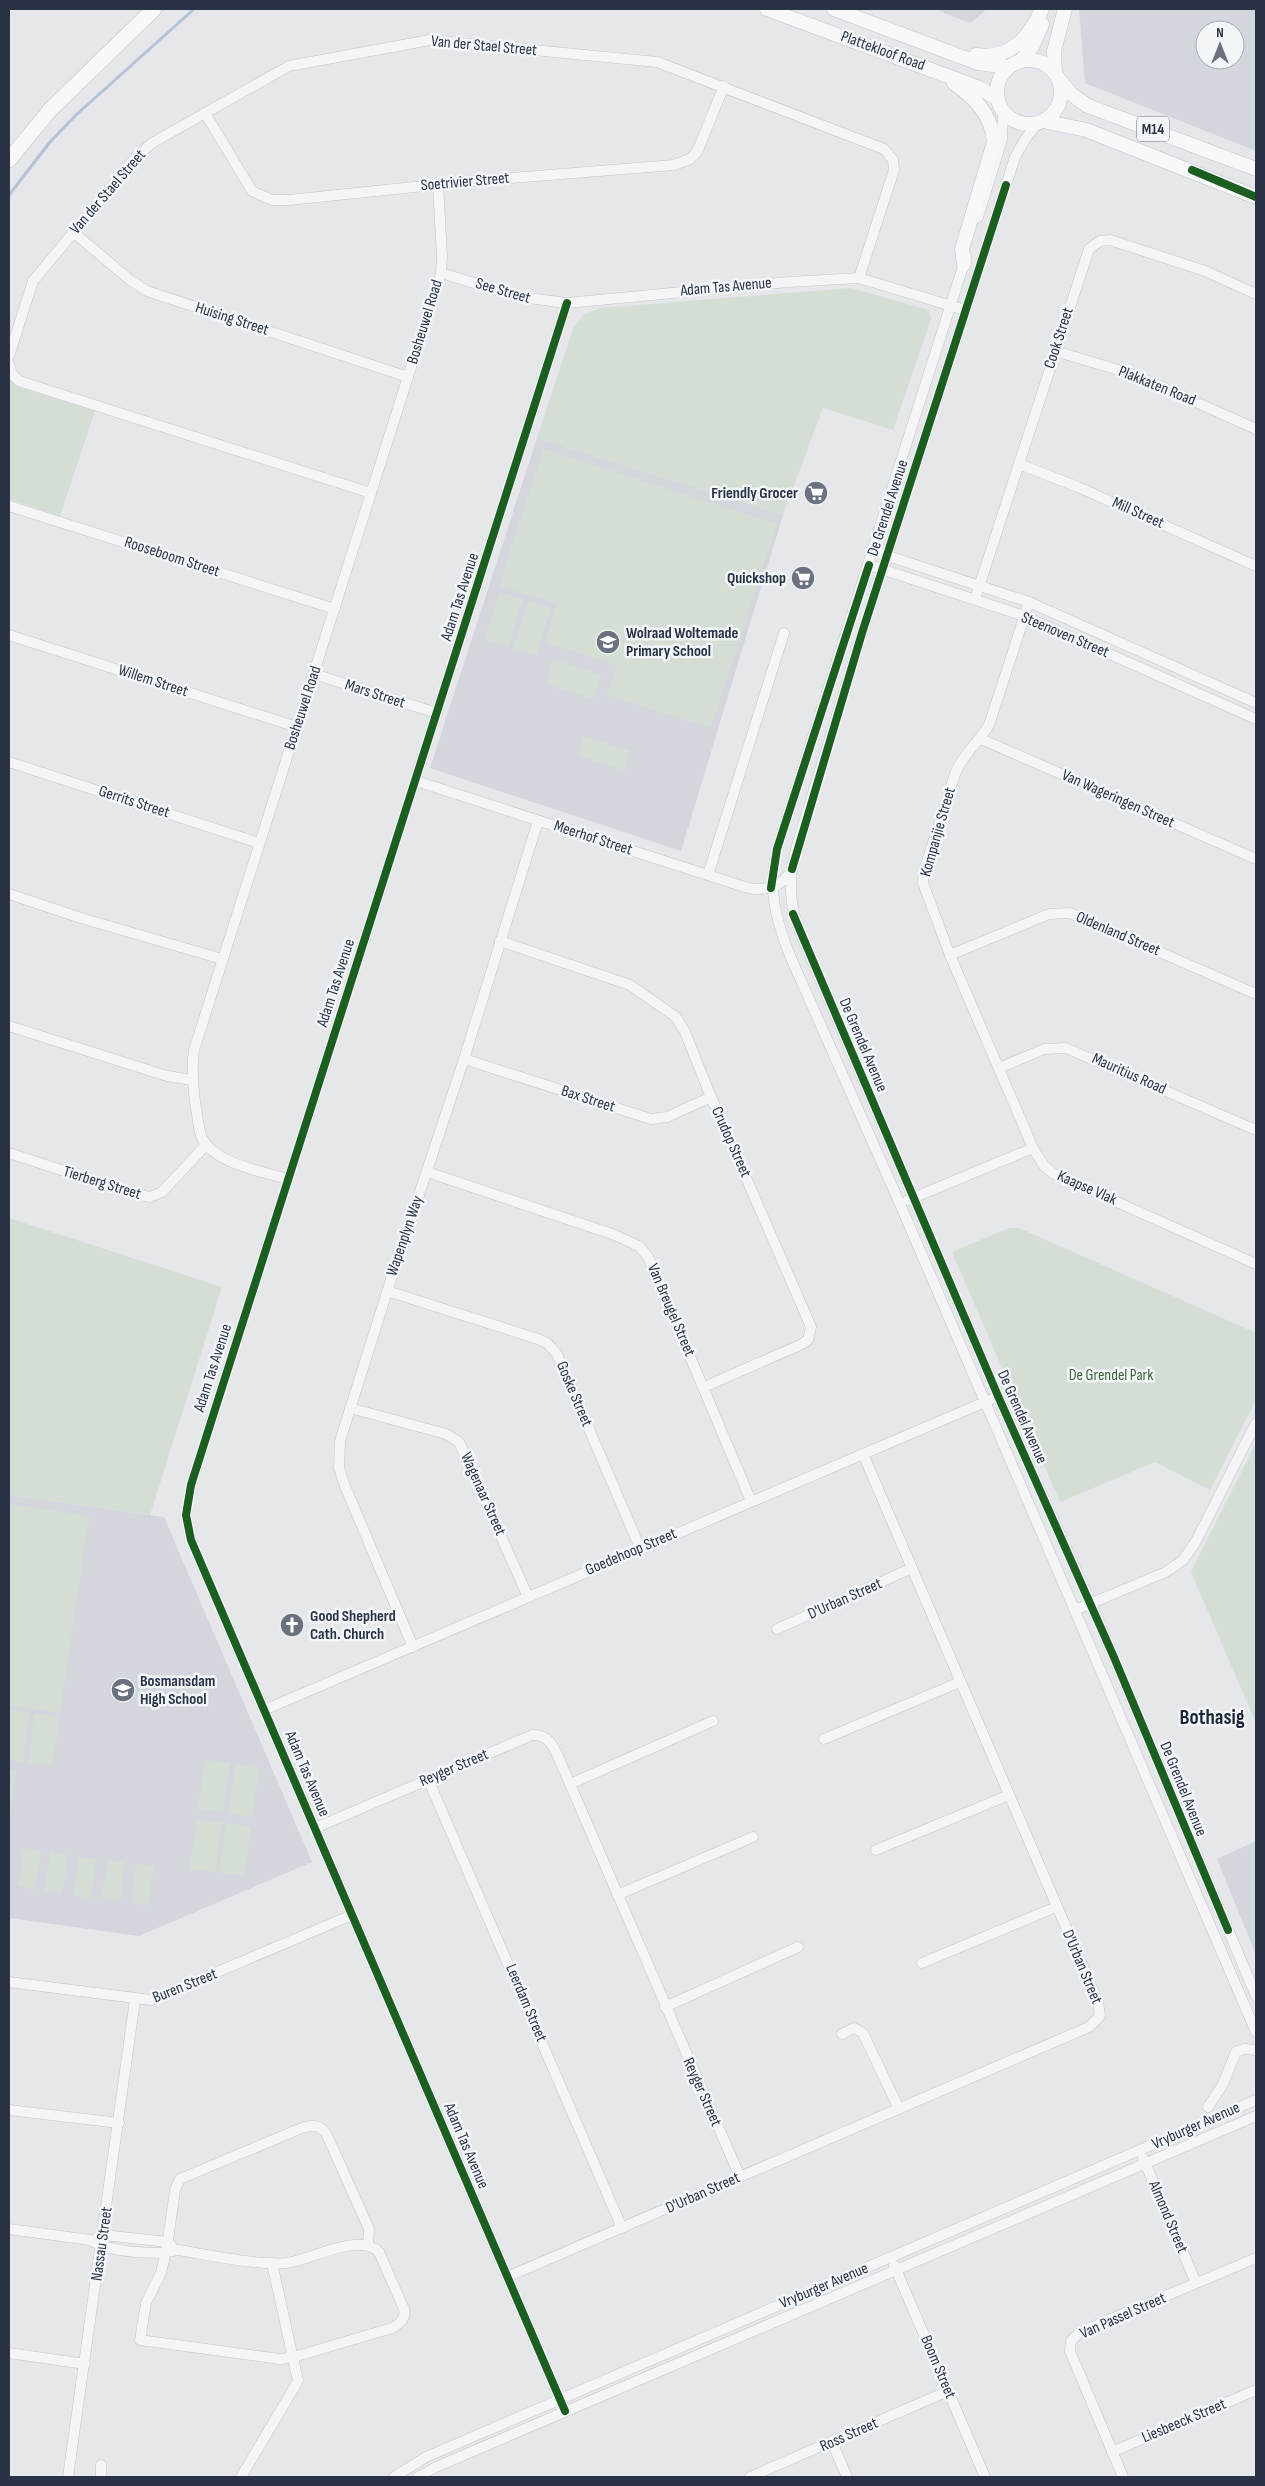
<svg xmlns="http://www.w3.org/2000/svg" width="1265" height="2486" font-family="'Sofia Sans Condensed',sans-serif">
<style>
.built{fill:#d3d6dd;fill-rule:evenodd}
.green{fill:#d5ded5}
.lines{fill:none;stroke-linecap:round;stroke-linejoin:round}
.stream{stroke:#b3c2d6;stroke-width:3}
.minor-casing{stroke:#c3c5c8;stroke-width:11}
.major-casing{stroke:#c1c4c8;stroke-width:15}
.highway-casing{stroke:#b7babf;stroke-width:16}
.minor{stroke:#f5f5f7;stroke-width:10}
.major{stroke:#f8f8f8;stroke-width:14}
.highway{stroke:#f8f8f8;stroke-width:15}
.cycleway-casing{stroke:#f3f6f9;stroke-width:11}
.cycleway{stroke:#1b5e20;stroke-width:8}
.labels{text-anchor:middle;dominant-baseline:central;stroke-width:5;stroke-linejoin:round;paint-order:stroke}
.shield{fill:#f3f6f9;stroke:#666e7c;stroke-width:1}
.shield-label{font-size:15px;font-weight:bold;fill:#2a3346}
.street-label{font-size:16px;fill:#2a3346;stroke:#f3f6f9}
.poi-label{font-size:16px;font-weight:bold;fill:#2a3346;stroke:#f3f6f9;text-anchor:start}
.park-label{font-size:16px;fill:#3c6336;stroke:#f3f6f9}
.district-label{font-size:21px;font-weight:bold;fill:#1c2437;stroke:#f3f6f9}
</style>
<rect width="100%" height="100%" fill="#e5e7ea"/>
<g class="built">
<polygon points="934,9 987,9 970,23"/>
<path d="M 1079,9 L 1256,9 L 1256,151 L 1085,83 ZM 1205,30 L 1235,30 L 1235,60 L 1205,60 Z"/>
<polygon points="537,438 783,515 681,851 430,768"/>
<polygon points="9,1495 164,1517 312,1862 139,1936 9,1918"/>
<polygon points="1256,1841 1256,1955 1217,1859"/>
</g>
<g class="green">
<polygon points="851,288 929,310 931,319 893,430 823,408 783,515 537,438 573,329 583,315 600,308"/>
<polygon points="9,378 18,387 95,411 60,516 9,499"/>
<polygon points="543,449 777,524 711,728 607,695 617,665 545,642 557,604 499,586"/>
<polygon points="500,592 523,600 508,647 485,639"/>
<polygon points="528,601 551,608 536,655 513,648"/>
<polygon points="554,660 601,675 593,699 546,684"/>
<polygon points="583,736 630,751 624,770 577,755"/>
<polygon points="9,1218 222,1287 150,1515 9,1495"/>
<polygon points="1009,1228 1019,1228 1256,1333 1256,1400 1210,1490 1155,1462 1060,1502 952,1252"/>
<polygon points="1256,1443 1256,1723 1191,1572"/>
<polygon points="9,1504 89,1516 60,1713 9,1705"/>
<polygon points="9,1710 30,1713 23,1762 9,1760"/>
<polygon points="34,1713 59,1717 52,1766 28,1762"/>
<polygon points="205,1760 230,1763 223,1812 198,1809"/>
<polygon points="235,1765 259,1768 252,1817 228,1814"/>
<polygon points="9,1770 16,1771 9,1822"/>
<polygon points="197,1820 222,1823 215,1872 190,1869"/>
<polygon points="226,1823 251,1827 244,1876 219,1872"/>
<polygon points="24,1848 41,1851 35,1889 18,1886"/>
<polygon points="50,1852 68,1855 62,1893 44,1890"/>
<polygon points="79,1857 96,1859 91,1898 73,1895"/>
<polygon points="108,1860 125,1863 120,1901 102,1899"/>
<polygon points="136,1864 154,1866 148,1905 131,1902"/>
</g>
<g class="lines">
<polyline class="stream" points="9,195 50,142 76,115 194,9"/>
<g class="minor-casing">
<g id="minor">
<polyline points="205,113 252,191 272,200 289,200 472,181 674,165 690,159 697,152 724,86"/>
<path d="M 1038,123 L 1026,138 L 1015,157 L 862,633 L 796,849 C 788,880 789,907 802,937 L 998,1396 L 1091,1603 L 1256,1996"/>
<polyline points="978,217 1002,140 1003,111"/>
<polyline points="73,232 130,280 147,291 408,377"/>
<path d="M 966,257 L 777,849 C 767,889 776,921 791,958 L 900,1204 L 1256,2032"/>
<polyline points="441,273 520,297 567,303 789,282 859,278 965,310"/>
<polyline points="1055,351 1135,375 1256,429"/>
<polyline points="9,356 33,281 38,275 137,156 152,143 289,66 430,40 657,62 884,149 893,160 894,170 859,278"/>
<polyline points="9,364 12,374 19,381 371,493"/>
<polyline points="1019,464 1078,487 1256,566"/>
<polyline points="9,506 335,609"/>
<polyline points="873,551 1029,602 1256,703"/>
<polyline points="869,565 1024,616 1256,719"/>
<polyline points="975,599 1089,249 1100,241 1110,240 1205,271 1256,294"/>
<path d="M 1029,602 L 989,725 C 979,742 962,755 955,774 L 924,871 L 923,883 L 950,955 L 1033,1148"/>
<polyline points="9,635 297,727"/>
<polyline points="314,674 437,713"/>
<polyline points="981,739 1256,859"/>
<polyline points="9,762 259,843"/>
<path d="M 416,781 L 748,888 C 766,891 781,887 791,871"/>
<polyline points="708,875 784,633"/>
<polyline points="9,894 81,918 222,959"/>
<polyline points="500,941 630,985 676,1017 685,1032 711,1097 811,1327 808,1340 800,1345 704,1387"/>
<polyline points="950,955 1049,914 1070,913 1256,994"/>
<polyline points="9,1026 167,1076 192,1080"/>
<polyline points="464,1059 651,1119 667,1117 711,1097"/>
<polyline points="999,1068 1044,1049 1066,1048 1256,1130"/>
<polyline points="9,1153 134,1194 150,1197 162,1192 206,1145"/>
<polyline points="427,1172 612,1234 639,1246 648,1257 751,1501"/>
<path d="M 287,1179 C 262,1171 215,1164 202,1138 C 198,1129 198,1118 196,1108 C 193,1088 191,1070 194,1050 L 441,273 L 442,256 L 438,185"/>
<polyline points="908,1200 1033,1148 1044,1166 1054,1174 1256,1264"/>
<polyline points="387,1291 538,1339 547,1343 557,1354 640,1548"/>
<polyline points="350,1408 446,1434 459,1442 528,1597"/>
<polyline points="1075,1610 1166,1572 1183,1560 1195,1543 1256,1423"/>
<polyline points="777,1629 912,1568"/>
<polyline points="413,1647 345,1486 339,1468 340,1441 393,1273 464,1059 538,821"/>
<polyline points="264,1710 992,1399"/>
<polyline points="824,1739 960,1682"/>
<polyline points="428,1779 622,2228"/>
<polyline points="570,1784 713,1721"/>
<path d="M 315,1828 L 532,1735 C 549,1734 554,1747 560,1761 L 740,2177"/>
<polyline points="876,1850 1009,1795"/>
<polyline points="617,1895 753,1837"/>
<polyline points="922,1963 1056,1907"/>
<polyline points="9,1982 151,2000 352,1915"/>
<polyline points="665,2007 798,1947"/>
<polyline points="842,2034 854,2028 863,2033 899,2109"/>
<polyline points="1208,2107 1223,2084 1236,2052 1244,2049 1256,2050"/>
<polyline points="9,2110 119,2123"/>
<polyline points="1143,2158 1196,2283"/>
<path d="M 9,2229 L 90,2240 C 109,2252 156,2256 178,2250 C 205,2254 268,2268 292,2262 C 316,2257 360,2233 379,2252 L 404,2309 C 406,2319 400,2324 392,2328 L 294,2357 L 280,2359 L 140,2340 L 146,2303 L 161,2273 L 167,2247 L 175,2190 L 180,2179 L 304,2127 C 314,2125 319,2125 326,2133 L 369,2229 L 368,2244"/>
<polyline points="98,2237 103,2235 168,2242 171,2245"/>
<polyline points="894,2265 985,2477"/>
<polyline points="507,2277 1089,2027 1100,2016 1098,2002 863,1454"/>
<polyline points="9,2353 85,2364"/>
<polyline points="565,2411 191,1540 186,1515 191,1485 567,303"/>
<polyline points="832,2442 847,2477"/>
<polyline points="1112,2452 1256,2390"/>
<polyline points="68,2477 135,2000"/>
<polyline points="101,2477 101,2465"/>
<polyline points="241,2477 298,2381 272,2263"/>
<polyline points="394,2477 426,2457 1256,2100"/>
<polyline points="418,2477 436,2467 1256,2116"/>
<polyline points="750,2477 948,2391"/>
<polyline points="1123,2477 1070,2351 1071,2341 1080,2332 1256,2258"/>
</g>
</g>
<g class="major-casing">
<g id="major">
<polyline points="767,9 977,87 997,98"/>
<polyline points="834,9 978,63 1008,67"/>
<path d="M 976,55 C 1010,60 1029,38 1042,9"/>
<circle cx="1029" cy="92" r="32"/>
<polyline points="1022,60 1033,45 1042,24"/>
<polyline points="1055,73 1054,51 1065,9"/>
<polyline points="1058,78 1071,94 1088,106 1256,169"/>
<path d="M 954,83 C 974,97 992,115 994,142 L 962,249 L 964,264"/>
<polyline points="1043,121 1086,130 1256,197"/>
</g>
</g>
<g class="highway-casing">
<polyline id="highway" points="9,160 50,110 154,9"/>
</g>
<use href="#minor" class="minor"/>
<use href="#major" class="major"/>
<use href="#highway" class="highway"/>
<g class="cycleway-casing">
<g id="cycleway">
<polyline points="1192,170 1256,197"/>
<polyline points="792,869 862,633 1006,185"/>
<polyline points="771,888 777,849 869,565"/>
<polyline points="793,914 998,1396 1113,1655 1228,1930"/>
<polyline points="565,2411 191,1540 186,1515 191,1485 567,303"/>
</g>
</g>
<use href="#cycleway" class="cycleway"/>
</g>
<defs>
<g id="supermarket-disc" transform="scale(1.25)"><circle r="9.5" fill="#6b727f" stroke="#f3f6f9"/><path d="M-6-5.5h2.5l.6 2H6L4.5 2H-2.5L-4.4-4H-6ZM-1.5 3.2a1.3 1.3 0 1 0 .1 0ZM3 3.2a1.3 1.3 0 1 0 .1 0Z" fill="#fff"/></g>
<g id="school-disc" transform="scale(1.25)"><circle r="9.5" fill="#6b727f" stroke="#f3f6f9"/><path d="M0-5L7-2L0 1L-7-2ZM-4 1L0 2.5L4 1V4Q0 6-4 4Z" fill="#fff"/></g>
<g id="church-disc" transform="scale(1.25)"><circle r="9.5" fill="#6b727f" stroke="#f3f6f9"/><path d="M-1.2-6h2.4v3.5h3.3v2.4h-3.3V6h-2.4V-.1h-3.3v-2.4h3.3Z" fill="#fff"/></g>
</defs>
<g fill-rule="evenodd">
<use href="#supermarket-disc" x="816" y="493"/>
<use href="#supermarket-disc" x="803" y="578"/>
<use href="#school-disc" x="608" y="642"/>
<use href="#church-disc" x="292" y="1625"/>
<use href="#school-disc" x="123" y="1690"/>
</g>
<g class="labels">
<rect class="shield" x="1137" y="116.5" width="32" height="25" rx="4"/>
<g class="shield-label">
<text x="1153" y="129">M14</text>
</g>
<g class="street-label">
<text transform="translate(484 46) rotate(5)">Van der Stael Street</text>
<text transform="translate(883 51) rotate(20)">Plattekloof Road</text>
<text transform="translate(465 182) rotate(-5)">Soetrivier Street</text>
<text transform="translate(108 192) rotate(-49)">Van der Stael Street</text>
<text transform="translate(726 287) rotate(-5)">Adam Tas Avenue</text>
<text transform="translate(503 291) rotate(16)">See Street</text>
<text transform="translate(232 319) rotate(18)">Huising Street</text>
<text transform="translate(425 322) rotate(-73)">Bosheuwel Road</text>
<text transform="translate(1059 338) rotate(-72)">Cook Street</text>
<text transform="translate(1157 386) rotate(22)">Plakkaten Road</text>
<text transform="translate(888 508) rotate(-72)">De Grendel Avenue</text>
<text transform="translate(1138 513) rotate(24)">Mill Street</text>
<text transform="translate(172 557) rotate(18)">Rooseboom Street</text>
<text transform="translate(460 597) rotate(-72)">Adam Tas Avenue</text>
<text transform="translate(1065 635) rotate(23)">Steenoven Street</text>
<text transform="translate(153 681) rotate(18)">Willem Street</text>
<text transform="translate(375 694) rotate(18)">Mars Street</text>
<text transform="translate(303 708) rotate(-72)">Bosheuwel Road</text>
<text transform="translate(1118 799) rotate(24)">Van Wageringen Street</text>
<text transform="translate(134 802) rotate(18)">Gerrits Street</text>
<text transform="translate(938 832) rotate(-74)">Kompanjie Street</text>
<text transform="translate(593 838) rotate(18)">Meerhof Street</text>
<text transform="translate(1118 934) rotate(23)">Oldenland Street</text>
<text transform="translate(336 983) rotate(-72)">Adam Tas Avenue</text>
<text transform="translate(863 1045) rotate(67)">De Grendel Avenue</text>
<text transform="translate(1129 1074) rotate(24)">Mauritius Road</text>
<text transform="translate(588 1099) rotate(18)">Bax Street</text>
<text transform="translate(731 1142) rotate(66)">Crudop Street</text>
<text transform="translate(102 1183) rotate(17)">Tierberg Street</text>
<text transform="translate(1087 1188) rotate(24)">Kaapse Vlak</text>
<text transform="translate(405 1236) rotate(-71)">Wapenplyn Way</text>
<text transform="translate(671 1310) rotate(67)">Van Breugel Street</text>
<text transform="translate(213 1368) rotate(-72)">Adam Tas Avenue</text>
<text transform="translate(574 1394) rotate(67)">Goske Street</text>
<text transform="translate(1022 1417) rotate(66)">De Grendel Avenue</text>
<text transform="translate(483 1494) rotate(66)">Wagenaar Street</text>
<text transform="translate(631 1552) rotate(-23)">Goedehoop Street</text>
<text transform="translate(845 1599) rotate(-24)">D'Urban Street</text>
<text transform="translate(454 1768) rotate(-23)">Reyger Street</text>
<text transform="translate(307 1774) rotate(67)">Adam Tas Avenue</text>
<text transform="translate(1183 1789) rotate(68)">De Grendel Avenue</text>
<text transform="translate(1082 1967) rotate(67)">D'Urban Street</text>
<text transform="translate(185 1986) rotate(-22)">Buren Street</text>
<text transform="translate(526 2003) rotate(67)">Leerdam Street</text>
<text transform="translate(702 2092) rotate(66)">Reyger Street</text>
<text transform="translate(1196 2126) rotate(-24)">Vryburger Avenue</text>
<text transform="translate(466 2146) rotate(67)">Adam Tas Avenue</text>
<text transform="translate(703 2193) rotate(-24)">D'Urban Street</text>
<text transform="translate(1168 2217) rotate(67)">Almond Street</text>
<text transform="translate(102 2244) rotate(-82)">Nassau Street</text>
<text transform="translate(824 2286) rotate(-23)">Vryburger Avenue</text>
<text transform="translate(1123 2316) rotate(-24)">Van Passel Street</text>
<text transform="translate(938 2367) rotate(67)">Boom Street</text>
<text transform="translate(1184 2421) rotate(-23)">Liesbeeck Street</text>
<text transform="translate(849 2435) rotate(-24)">Ross Street</text>
</g>
<g class="poi-label">
<text x="798" y="493" text-anchor="end">Friendly Grocer</text>
<text x="786" y="578" text-anchor="end">Quickshop</text>
<text x="626" y="633">Wolraad Woltemade<tspan x="626" dy="18">Primary School</tspan></text>
<text x="310" y="1616">Good Shepherd<tspan x="310" dy="18">Cath. Church</tspan></text>
<text x="140" y="1681">Bosmansdam<tspan x="140" dy="18">High School</tspan></text>
</g>
<g class="park-label">
<text x="1111" y="1375">De Grendel Park</text>
</g>
<g class="district-label">
<text x="1212" y="1717">Bothasig</text>
</g>
</g>
<rect width="1265" height="2486" fill="none" stroke="#2a3346" stroke-width="20"/>
<g transform="translate(1220 45)"><circle r="24" fill="#f3f6f9" stroke="#a3a8b1"/>
<path d="M0-4L9 19L0 12L-9 19Z" fill="#6b727f"/>
<text y="-8" font-size="14" font-weight="bold" text-anchor="middle" fill="#2a3346">N</text>
</g>
</svg>
